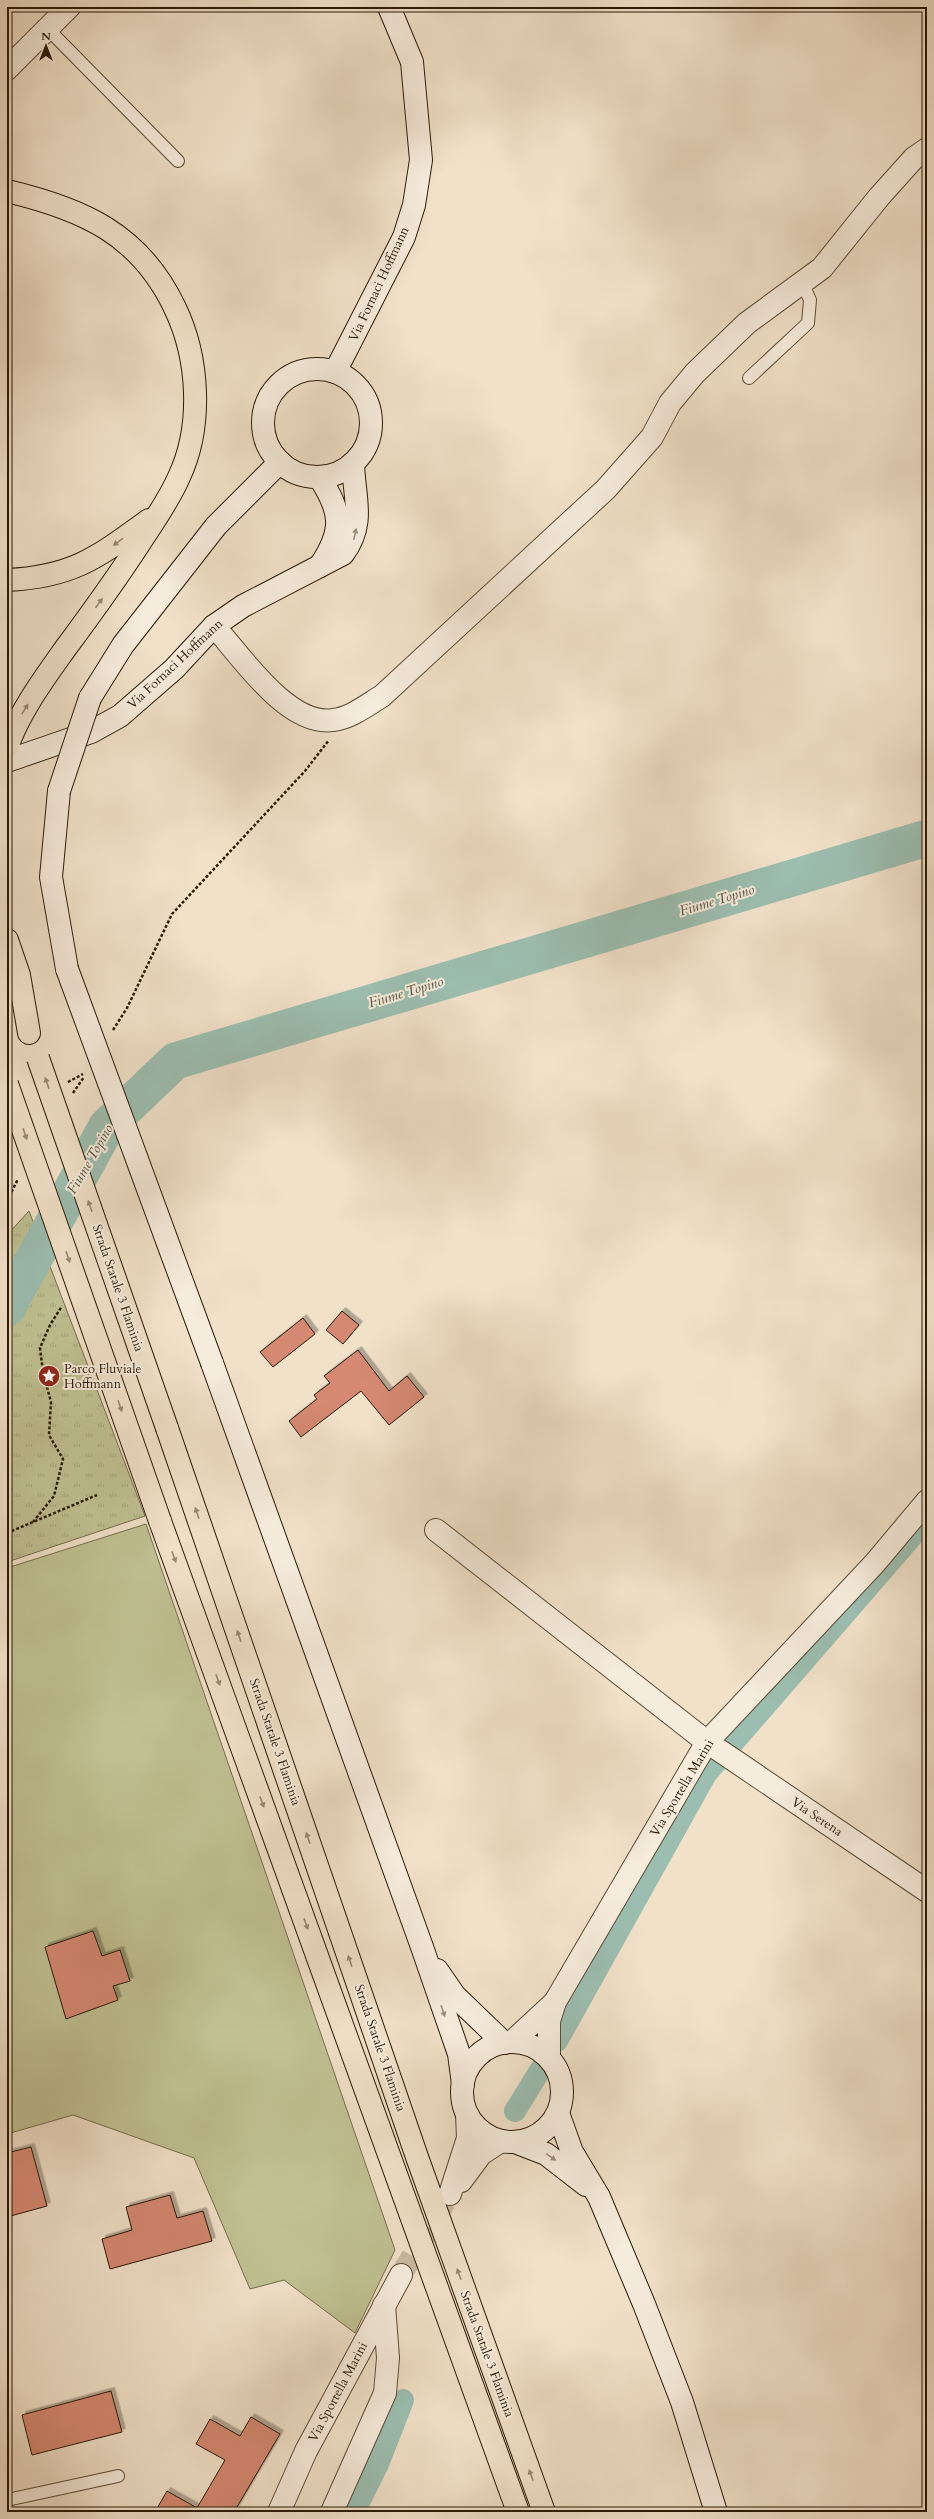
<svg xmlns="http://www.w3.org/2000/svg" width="934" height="2519" font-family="Cardo,serif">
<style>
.park{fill:url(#park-tufts);stroke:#746d4c}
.pitch{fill:#c0c193;stroke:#746d4c}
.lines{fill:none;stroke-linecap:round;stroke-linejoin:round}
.canal{stroke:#9cbeb0;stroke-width:22}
.river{stroke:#9cbeb0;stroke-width:37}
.building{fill:#d58972;stroke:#291906;filter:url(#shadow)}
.minor-tunnel{stroke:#c9b9a2;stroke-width:22;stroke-dasharray:22 11;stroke-linecap:butt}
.service-casing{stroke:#5b4b37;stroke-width:14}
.minor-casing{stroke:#5b4b37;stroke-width:24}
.secondary-casing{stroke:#291906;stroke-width:24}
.trunk-casing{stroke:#291906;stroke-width:24}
.path{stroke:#291906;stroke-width:2.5;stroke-dasharray:3 2;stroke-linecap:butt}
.service{stroke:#f6ecdc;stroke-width:12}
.minor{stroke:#f6ecdc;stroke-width:22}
.secondary{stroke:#f6ecdc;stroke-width:22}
.trunk{stroke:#f1e1c9;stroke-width:22}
.secondary-bridge-casing{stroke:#291906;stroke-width:24;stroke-linecap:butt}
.trunk-bridge-casing{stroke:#291906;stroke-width:24;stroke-linecap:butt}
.secondary-bridge{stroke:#f6ecdc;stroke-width:22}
.trunk-bridge{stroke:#f1e1c9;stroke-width:22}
.oneway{fill:#9a8d7c}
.oneway2{fill:#978771}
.labels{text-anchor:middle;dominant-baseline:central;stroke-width:4;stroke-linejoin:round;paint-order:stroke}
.street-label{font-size:13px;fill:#291906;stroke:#f6ecdc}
.poi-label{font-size:13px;fill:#291906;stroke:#f6ecdc;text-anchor:start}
.water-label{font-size:14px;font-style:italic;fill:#515342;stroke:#f6ecdc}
</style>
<defs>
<pattern id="park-tufts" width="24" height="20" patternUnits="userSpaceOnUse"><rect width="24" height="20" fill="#c0c193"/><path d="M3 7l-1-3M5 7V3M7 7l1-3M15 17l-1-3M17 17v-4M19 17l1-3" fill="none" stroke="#a5a57d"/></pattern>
<filter id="shadow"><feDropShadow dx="3.5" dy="-3.5" stdDeviation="0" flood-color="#0004"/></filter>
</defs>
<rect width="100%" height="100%" fill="#f1e1c9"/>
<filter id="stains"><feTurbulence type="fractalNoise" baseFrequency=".005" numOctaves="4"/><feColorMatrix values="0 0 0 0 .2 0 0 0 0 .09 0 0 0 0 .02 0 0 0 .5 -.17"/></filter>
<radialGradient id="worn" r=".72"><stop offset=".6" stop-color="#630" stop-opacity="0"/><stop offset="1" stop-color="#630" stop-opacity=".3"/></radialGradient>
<polygon class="park" points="29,1211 145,1516 7,1562 7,1235"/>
<polygon class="pitch" points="146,1524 395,2250 355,2333 284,2280 250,2289 194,2158 73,2115 7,2134 7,1568"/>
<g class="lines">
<g class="canal">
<polyline points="557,2041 706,1774 927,1519"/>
<polyline points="515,2111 541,2069"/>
<polyline points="354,2512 378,2464 403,2400"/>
</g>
<polyline class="river" points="7,1308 107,1126 175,1061 927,838"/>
</g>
<g class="building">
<polygon points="342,1311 359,1325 343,1344 326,1330"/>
<polygon points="303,1318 315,1334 273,1367 260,1352"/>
<polygon points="358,1350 389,1391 407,1376 424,1397 389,1425 361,1391 301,1437 289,1421 317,1399 314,1395 330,1383 324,1376"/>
<polygon points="93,1931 102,1956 120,1950 130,1981 113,1986 118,2000 66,2019 45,1947"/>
<polygon points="31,2147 47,2206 7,2217 7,2153"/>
<polygon points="170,2195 177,2218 203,2211 212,2241 110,2269 102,2239 132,2230 126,2207"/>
<polygon points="111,2391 122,2432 32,2455 22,2415"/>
<polygon points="251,2417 280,2434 234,2512 155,2512 167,2491 197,2508 225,2460 196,2444 210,2419 240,2436"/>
</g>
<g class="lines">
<polyline class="minor-tunnel" points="401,2275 445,2202"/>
<g class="service-casing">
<g id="service">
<polyline points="47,28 178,161"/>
<polyline points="749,378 808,323 810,300 802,282"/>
<polyline points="7,2500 118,2476"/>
</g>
</g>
<g class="minor-casing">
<g id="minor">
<polyline points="7,69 69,7"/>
<path d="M 214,626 C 241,656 288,727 333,720 C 351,718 367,705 382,696 L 606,489 L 652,437 L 670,403 L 695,373 L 747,323 L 822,268 L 879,197 L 914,158 L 927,149"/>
<polyline points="436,1530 707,1742 927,1891"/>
<polyline points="512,2042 555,2002 707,1742 875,1563 927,1501"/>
<polyline points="549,2058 549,2021 555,2002"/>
<polyline points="461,2181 481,2154 501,2141"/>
<polyline points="450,2194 468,2138 467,2114"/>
<polyline points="279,2512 306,2451 401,2275"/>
<polyline points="332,2512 385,2393 388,2358 384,2305"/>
</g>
</g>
<g class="secondary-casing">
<g id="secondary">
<circle cx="317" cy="423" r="54"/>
<polyline points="335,372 404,237 414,205 421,160 412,62 389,7"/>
<path d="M 319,477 C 342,512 344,530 320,566"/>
<polyline points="90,698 123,645 216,526 280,462"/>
<path d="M 7,761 L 91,732 L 120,716 L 174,669 L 214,626 L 243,606 L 343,554 C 366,523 354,499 353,463"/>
<polyline points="59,791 51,877 67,969"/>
<polyline points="212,1363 422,1947 459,2054 463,2084"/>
<polyline points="437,1970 455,1996 504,2043"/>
<circle cx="512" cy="2092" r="50"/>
<polyline points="558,2113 572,2152 599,2197 644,2304 682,2402 716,2512"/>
<polyline points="515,2142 546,2154 586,2185"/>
</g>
</g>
<g class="trunk-casing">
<g id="trunk">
<path d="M 7,191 C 83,209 140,234 175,308 C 199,358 203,426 179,477 C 169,500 154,521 141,541 C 117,578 91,614 65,649 C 43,680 20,711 7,747"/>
<path d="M 7,580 C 73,577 98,557 149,520"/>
<polyline points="7,940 19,975 29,1033"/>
<polyline points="167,1428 417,2157 544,2512"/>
<polyline points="160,1521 518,2512"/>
</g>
</g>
<g class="path">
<polyline points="113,1030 127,1008 172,914 305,771 329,740"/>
<polyline points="68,1082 83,1074"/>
<polyline points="73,1093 84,1077"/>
<polyline points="7,1201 18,1179"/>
<polyline points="33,1522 54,1496 63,1459 49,1435 51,1402 43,1372 40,1348 50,1325 62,1306"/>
<polyline points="7,1533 97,1495"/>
</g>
<use href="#service" class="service"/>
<use href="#minor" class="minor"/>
<use href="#secondary" class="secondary"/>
<use href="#trunk" class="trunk"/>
<g class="secondary-bridge-casing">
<g id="secondary-bridge">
<polyline points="59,791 90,698"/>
<polyline points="67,969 212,1363"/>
</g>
</g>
<g class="trunk-bridge-casing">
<g id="trunk-bridge">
<polyline points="38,1058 167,1428"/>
<polyline points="7,1084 160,1521"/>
</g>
</g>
<use href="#secondary-bridge" class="secondary-bridge"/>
<use href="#trunk-bridge" class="trunk-bridge"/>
</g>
<defs><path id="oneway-solid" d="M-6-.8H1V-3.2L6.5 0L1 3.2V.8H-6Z"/></defs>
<g class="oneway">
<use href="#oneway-solid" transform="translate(355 534) rotate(-77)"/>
<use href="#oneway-solid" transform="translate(443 2011) rotate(71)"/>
<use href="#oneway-solid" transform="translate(551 2157) rotate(35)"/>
</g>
<g class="oneway2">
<use href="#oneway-solid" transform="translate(118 542) rotate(144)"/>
<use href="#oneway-solid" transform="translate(99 603) rotate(-54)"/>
<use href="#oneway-solid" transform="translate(25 709) rotate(-58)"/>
<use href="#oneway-solid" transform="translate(47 1083) rotate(-109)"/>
<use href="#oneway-solid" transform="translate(25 1134) rotate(71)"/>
<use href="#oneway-solid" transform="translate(90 1206) rotate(-109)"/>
<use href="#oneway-solid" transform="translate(68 1257) rotate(71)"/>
<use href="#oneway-solid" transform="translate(120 1406) rotate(71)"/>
<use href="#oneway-solid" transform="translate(197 1513) rotate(-109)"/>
<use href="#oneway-solid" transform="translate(174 1557) rotate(70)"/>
<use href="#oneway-solid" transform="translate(239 1636) rotate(-109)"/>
<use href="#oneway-solid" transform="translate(218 1680) rotate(70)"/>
<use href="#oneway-solid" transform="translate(262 1802) rotate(70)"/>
<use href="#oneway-solid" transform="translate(308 1838) rotate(-109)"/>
<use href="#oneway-solid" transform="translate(306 1924) rotate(70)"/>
<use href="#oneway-solid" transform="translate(350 1961) rotate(-109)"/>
<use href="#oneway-solid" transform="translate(459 2274) rotate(-110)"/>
<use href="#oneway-solid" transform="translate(531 2475) rotate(-110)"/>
</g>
<defs>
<g id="sight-disc" transform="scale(1.15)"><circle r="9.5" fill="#8f2418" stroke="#f6ecdc"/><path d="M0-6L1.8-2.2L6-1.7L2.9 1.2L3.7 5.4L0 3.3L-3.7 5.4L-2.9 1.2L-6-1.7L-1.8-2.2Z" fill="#fff"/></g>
</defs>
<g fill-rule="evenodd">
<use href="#sight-disc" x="49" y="1376"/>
</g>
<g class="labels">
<g class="street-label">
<text transform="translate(379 284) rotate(-65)">Via Fornaci Hoffmann</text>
<text transform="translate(175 664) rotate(-43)">Via Fornaci Hoffmann</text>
<text transform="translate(118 1288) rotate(71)">Strada Statale 3 Flaminia</text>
<text transform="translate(275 1742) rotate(71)">Strada Statale 3 Flaminia</text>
<text transform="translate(682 1788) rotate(-59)">Via Sportella Marini</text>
<text transform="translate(817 1817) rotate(34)">Via Serena</text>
<text transform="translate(380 2048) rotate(71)">Strada Statale 3 Flaminia</text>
<text transform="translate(487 2354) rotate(70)">Strada Statale 3 Flaminia</text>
<text transform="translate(338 2392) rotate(-62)">Via Sportella Marini</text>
</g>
<g class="poi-label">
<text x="64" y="1369">Parco Fluviale<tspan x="64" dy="15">Hoffmann</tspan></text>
</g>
<g class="water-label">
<text transform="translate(717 900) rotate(-17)">Fiume Topino</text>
<text transform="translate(406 992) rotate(-17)">Fiume Topino</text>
<text transform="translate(90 1159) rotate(-60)">Fiume Topino</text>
</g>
</g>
<rect width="934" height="2519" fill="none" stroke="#f1e1c9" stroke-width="24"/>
<rect x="8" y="8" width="918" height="2503" fill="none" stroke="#291906" stroke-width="2"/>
<rect x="12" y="12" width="910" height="2495" fill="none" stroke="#291906"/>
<g transform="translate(46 46)" stroke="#f6ecdc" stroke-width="3" paint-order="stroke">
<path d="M0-3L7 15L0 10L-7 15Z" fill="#291906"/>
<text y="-6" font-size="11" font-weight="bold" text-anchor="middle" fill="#291906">N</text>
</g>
<rect width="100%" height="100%" filter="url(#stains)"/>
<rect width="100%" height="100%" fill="url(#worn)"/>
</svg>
